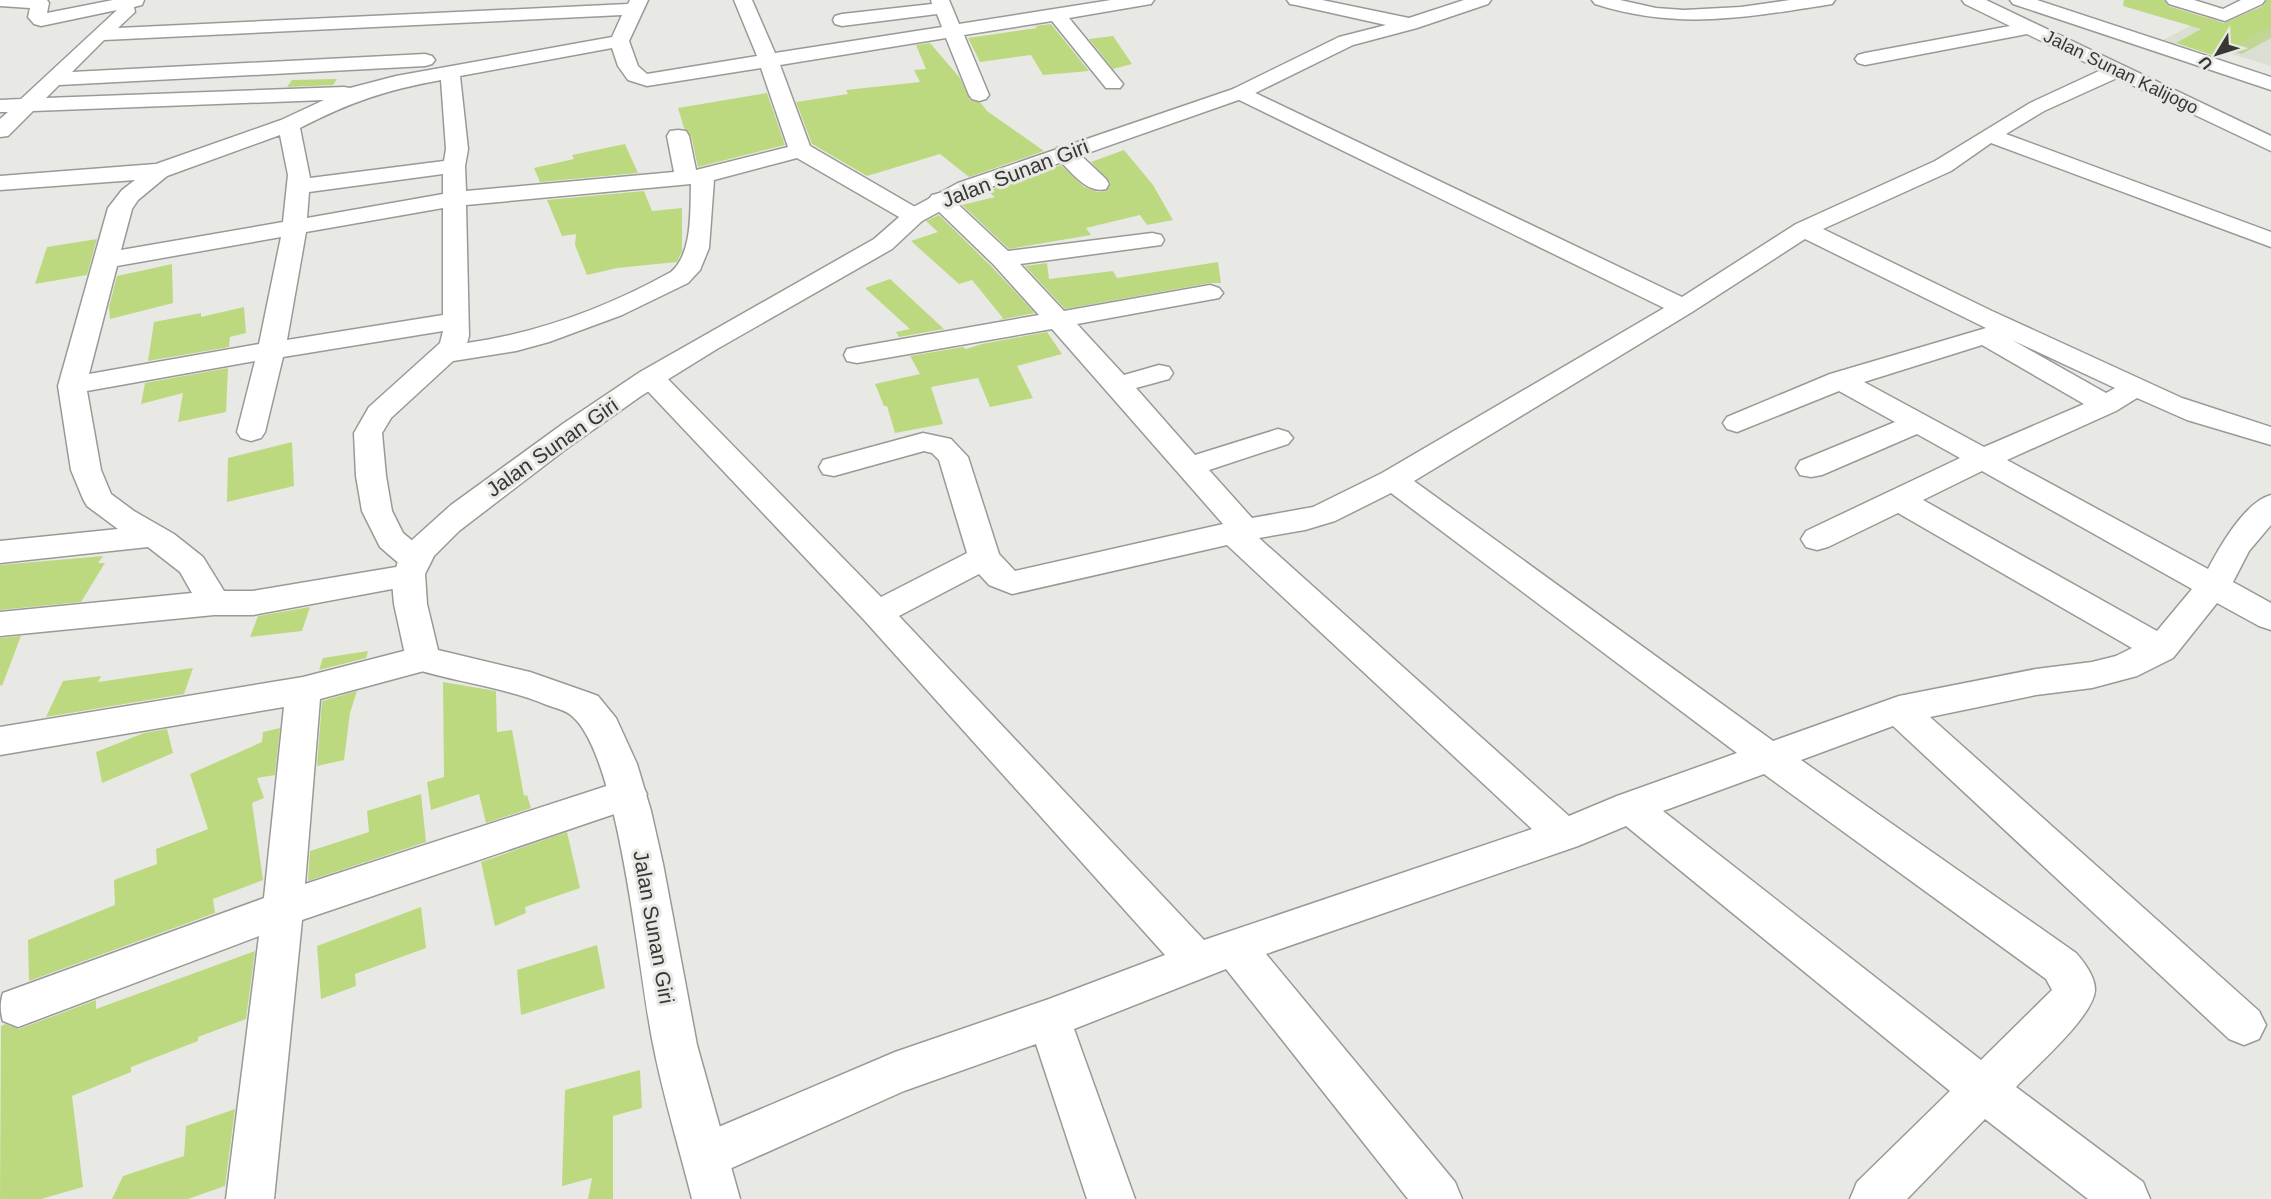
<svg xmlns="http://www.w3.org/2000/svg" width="2271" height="1199" font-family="Arial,sans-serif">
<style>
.built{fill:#daded3;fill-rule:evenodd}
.green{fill:#c1d695}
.building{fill:#bdd980}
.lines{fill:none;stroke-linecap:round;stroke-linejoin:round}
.street-casing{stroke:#999a97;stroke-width:3}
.secondary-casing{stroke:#999a97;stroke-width:3}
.street{fill:#fff;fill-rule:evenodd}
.secondary{fill:#fff;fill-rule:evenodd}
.labels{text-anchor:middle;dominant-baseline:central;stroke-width:6;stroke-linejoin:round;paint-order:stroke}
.far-street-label{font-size:18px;fill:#373736;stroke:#e8e9e5}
.street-label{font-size:21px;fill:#373736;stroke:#e8e9e5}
</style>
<rect width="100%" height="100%" fill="#e8e9e5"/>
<path class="built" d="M 2241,0 L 2266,0 L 2259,5 L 2271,9 L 2260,6 L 2200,41 L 2230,50 L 2271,26 L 2271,66 L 2199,44 L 2186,51 L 2271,78 L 2271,83 L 2155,44 ZM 2220,19 L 2229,22 L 2183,50 L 2172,46 Z"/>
<polygon class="green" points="2271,25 2271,38 2242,54 2226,49"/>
<g class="building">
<polygon points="2124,0 2164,0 2168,6 2224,23 2263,6 2267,0 2271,0 2271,26 2218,57 2176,43 2201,29 2123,6"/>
<polygon points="1051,24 1089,71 1043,75 1031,55 980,62 968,38 1037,28 1035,26"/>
<polygon points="1113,36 1132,64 1113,69 1089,39"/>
<polygon points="930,43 960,78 970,100 981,103 987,111 1044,151 969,177 940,154 867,176 812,144 796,102 848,94 846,90 920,82 914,70 926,69 916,45"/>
<polygon points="337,79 333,85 287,87 292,80"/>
<polygon points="767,93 785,145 698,167 691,136 684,128 678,108"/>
<polygon points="625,144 638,173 540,182 534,168 574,159 572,155"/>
<polygon points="1124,150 1153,185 1173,220 1147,225 1140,215 1086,228 1091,235 1009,249 962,205 995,197 987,191 1061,165 1084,187 1098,192 1106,191 1111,183 1091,162"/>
<polygon points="644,191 652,211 682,208 682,251 677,262 617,268 587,275 575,245 576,234 562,236 547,200"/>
<polygon points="939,215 991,266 1035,313 999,320 1003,318 972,280 959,284 911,241 938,232 926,221"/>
<polygon points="97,239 87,275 35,284 47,247"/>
<polygon points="1218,262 1221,283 1210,283 1065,309 1025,266 1047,263 1049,279 1113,271 1117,278"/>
<polygon points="172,264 173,303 110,319 109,307 117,276"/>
<polygon points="890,279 944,329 899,337 896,332 910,329 865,288"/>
<polygon points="244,307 246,333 230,337 229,347 148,361 154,322 201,313 201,317"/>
<polygon points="1047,332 1062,354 1017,366 1033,398 990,407 978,378 931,387 943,424 895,433 887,406 884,406 875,384 920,374 910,356 963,347 966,349 982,344"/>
<polygon points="228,368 226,412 178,422 183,393 141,404 145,383"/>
<polygon points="292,442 294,486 227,502 228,458"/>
<polygon points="103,556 98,563 105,563 81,602 0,610 0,565"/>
<polygon points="310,607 302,631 250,637 258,616"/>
<polygon points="21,636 2,686 0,685 0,638"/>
<polygon points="368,651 366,658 319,670 323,658"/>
<polygon points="193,668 184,694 46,717 63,681 101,676 98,682"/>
<polygon points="443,682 496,691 497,732 512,730 524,796 527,795 531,808 486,823 479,794 431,810 427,782 444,777"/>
<polygon points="357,691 350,713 344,760 317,766 322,701"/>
<polygon points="280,728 275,775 257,778 264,798 252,803 263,880 213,899 215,913 29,981 28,940 115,905 114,880 157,864 156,849 208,829 190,774 262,742 263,732"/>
<polygon points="167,729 173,753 102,783 96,752 144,733"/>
<polygon points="421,794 426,842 308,881 310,851 369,832 367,811"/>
<polygon points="567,832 580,888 525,907 526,913 495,926 481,862"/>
<polygon points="421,907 426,948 355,974 356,986 321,999 317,946"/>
<polygon points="597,945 605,988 521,1015 517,970"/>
<polygon points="255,951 246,1019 198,1037 198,1041 131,1067 131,1072 72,1096 83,1187 41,1199 0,1199 1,1026 5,1024 19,1029 96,1000 96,1009"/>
<polygon points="640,1070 642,1108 613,1116 613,1199 588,1199 592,1178 562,1186 565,1090"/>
<polygon points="235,1109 225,1186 188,1199 112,1199 123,1176 184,1156 186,1126"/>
</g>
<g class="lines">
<g class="street-casing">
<g id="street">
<path d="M 0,0 L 47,0 L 49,3 L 47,13 L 113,0 L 144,0 L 142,5 L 134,7 L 135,12 L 118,28 L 628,4 L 630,0 L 648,0 L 629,41 L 638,66 L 647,74 L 757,56 L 734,0 L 752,0 L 775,53 L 942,27 L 937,14 L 842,26 L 835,24 L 833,20 L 835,16 L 842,14 L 932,4 L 931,0 L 949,0 L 959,24 L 1111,0 L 1154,0 L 1151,4 L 1145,5 L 1069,18 L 1123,84 L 1120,88 L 1106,88 L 1052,21 L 964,35 L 989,95 L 986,99 L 979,101 L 972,99 L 969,95 L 946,38 L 780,65 L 810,146 L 922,211 L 926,216 L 922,221 L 914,223 L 906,221 L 797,158 L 714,180 L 709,248 L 700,270 L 688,283 L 622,315 L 549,342 L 516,351 L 453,361 L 391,418 L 382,433 L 386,476 L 392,511 L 403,533 L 426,552 L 431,560 L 426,568 L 420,569 L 424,576 L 419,584 L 253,615 L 214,615 L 0,636 L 0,612 L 192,593 L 180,572 L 148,547 L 0,563 L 0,541 L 118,529 L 87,506 L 83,499 L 71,470 L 58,386 L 108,208 L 122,190 L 135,180 L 0,190 L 0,176 L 156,164 L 281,120 L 324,100 L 33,111 L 8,136 L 0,137 L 0,119 L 8,112 L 0,112 L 0,100 L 21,99 L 117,10 L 41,26 L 34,24 L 28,17 L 30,8 L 0,6 ZM 622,15 L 612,37 L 396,76 L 350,88 L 344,87 L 46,98 L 59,85 L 425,66 L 432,64 L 435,60 L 432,56 L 425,54 L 72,72 L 104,40 ZM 612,48 L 618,66 L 628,80 L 647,86 L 761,68 L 788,147 L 696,170 L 689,136 L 686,131 L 678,130 L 670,131 L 667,136 L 674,172 L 466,191 L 465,166 L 468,149 L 460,76 ZM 441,80 L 446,149 L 444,161 L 310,178 L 300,128 C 350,102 386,90 441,80 ZM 280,135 L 288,175 L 283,222 L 121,250 L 132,209 L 138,200 L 167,176 ZM 443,174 L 443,194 L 307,218 L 309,192 ZM 691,184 C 690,211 693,253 671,272 C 608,307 538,333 467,343 L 469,336 L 466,205 ZM 443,208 L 443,315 L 287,340 L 306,232 ZM 281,237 L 259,344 L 89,374 L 117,266 ZM 443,331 L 440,343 L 369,407 L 354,433 L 356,476 L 362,511 L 380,547 L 402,566 L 253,591 L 224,591 L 203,557 L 174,534 L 134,511 L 111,494 L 101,470 L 87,391 L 255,361 L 237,432 L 241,438 L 251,441 L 261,438 L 265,432 L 283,357 Z"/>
<path d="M 1962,0 L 1986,0 L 2271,136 L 2271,151 L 2117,78 L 2044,111 L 2006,134 L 2271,232 L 2271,247 L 1991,143 L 1951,171 L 1823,229 L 1992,311 L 2182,398 L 2271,427 L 2271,445 L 2187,420 L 2137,398 L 2116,411 L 2007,460 L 2208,569 C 2220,546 2245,502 2271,495 L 2271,525 L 2249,551 L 2233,582 L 2271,603 L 2271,630 L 2259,626 L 2217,603 L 2173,658 L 2137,676 L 2092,688 L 2036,695 L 1930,717 L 2259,1011 L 2266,1025 L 2259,1039 L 2244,1045 L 2229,1039 L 1893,726 L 1801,760 L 2076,953 C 2084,962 2095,976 2095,990 C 2094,1016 2035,1067 2016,1087 L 2143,1182 L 2150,1199 L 2088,1199 L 1985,1119 L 1907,1199 L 1850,1199 L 1857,1182 L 1950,1091 L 1626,826 L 1578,846 L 1266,954 L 1455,1182 L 1462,1199 L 1408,1199 L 1226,969 L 1074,1029 L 1135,1199 L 1087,1199 L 1036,1044 L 904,1091 L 705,1180 L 688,1174 L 682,1157 L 688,1140 L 895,1052 L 1049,999 L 1165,955 L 865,621 L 641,384 L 637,378 L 641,372 L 651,370 L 661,372 L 881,597 L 967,553 L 939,460 L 932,453 L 924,451 L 834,476 L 823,474 L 819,467 L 823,460 L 923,433 L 951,439 L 968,457 L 999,554 L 1015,571 L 1223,524 L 1052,329 L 857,363 L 847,361 L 844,355 L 847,349 L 857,347 L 1039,315 L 993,264 L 932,205 L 928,200 L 932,195 L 940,193 L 948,195 L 1008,251 L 1152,233 L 1161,235 L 1164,240 L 1161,245 L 1020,264 L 1064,311 L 1210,285 L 1219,288 L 1223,293 L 1219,298 L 1077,324 L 1124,375 L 1159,365 L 1169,367 L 1173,373 L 1169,379 L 1136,388 L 1195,455 L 1278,429 L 1288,432 L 1293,438 L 1288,444 L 1209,470 L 1252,518 L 1313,507 L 1382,473 L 1664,308 L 1233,97 L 1230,93 L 1233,89 L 1240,87 L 1247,89 L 1682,297 L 1796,224 L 1935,161 L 2030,103 L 2101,70 L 2027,34 L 1865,65 L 1858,63 L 1855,59 L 1858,55 L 1865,53 L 2010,26 L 1965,4 ZM 1805,239 L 1986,328 L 1830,374 L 1727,417 L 1723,423 L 1727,429 L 1737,432 L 1839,391 L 1895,422 L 1800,461 L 1796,468 L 1800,475 L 1811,477 L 1822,475 L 1917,434 L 1960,458 L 1806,531 L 1801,539 L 1806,547 L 1817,550 L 1828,547 L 1898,513 L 2132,648 L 2116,656 L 2092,662 L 2036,669 L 1899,696 L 1773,741 L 1414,481 L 1692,312 ZM 2012,340 L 2115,388 L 2106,393 ZM 1982,345 L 2084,404 L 1984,447 L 1864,382 ZM 1982,471 L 2192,589 L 2157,631 L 1923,500 ZM 1391,493 L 1737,753 L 1617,796 L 1569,816 L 1259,538 L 1305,530 L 1335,521 ZM 1227,545 L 1532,829 L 1204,940 L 899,616 L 979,574 L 989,585 L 1012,594 ZM 1764,774 L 2046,979 L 2052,990 L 1981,1060 L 1663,811 Z"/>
<polygon points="2010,0 2037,0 2271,77 2271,90 2013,4"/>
<polygon points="2166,0 2194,0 2223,9 2241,0 2265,0 2262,4 2225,21 2169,4"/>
<path d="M 1065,146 L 1073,148 L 1106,179 L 1109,184 L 1106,189 C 1086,194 1071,171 1057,158 L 1054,153 L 1057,148 Z"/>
<path d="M 423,646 L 435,650 L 440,659 L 435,668 L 320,699 L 305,884 L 628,779 L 641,783 L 647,794 L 641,805 L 302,920 L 274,1199 L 226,1199 L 259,936 L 18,1027 L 3,1021 C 0,1012 0,1002 3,993 L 264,898 L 284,707 L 0,755 L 0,727 L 303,677 Z"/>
</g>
</g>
<g class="secondary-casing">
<g id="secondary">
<path d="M 1287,0 L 1322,0 L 1409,18 L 1464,0 L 1491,0 L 1488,4 L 1417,28 L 1353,45 L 1247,97 L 974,193 L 922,221 L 892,249 L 717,349 L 641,396 L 566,449 L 459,531 L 434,556 L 425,574 L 427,604 L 438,650 L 530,672 L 590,693 L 598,696 L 616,718 L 637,764 L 651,811 L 663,864 L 697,1045 L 740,1199 L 692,1199 C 679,1147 663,1096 653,1044 C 639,977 620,756 572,716 C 566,710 555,708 547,705 C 503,687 456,682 411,668 L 406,659 L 394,604 L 392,582 L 398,561 L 412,540 L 451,505 L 564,423 L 640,372 L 874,239 L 906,211 L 958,183 L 1233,89 L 1339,37 L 1386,25 L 1296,5 L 1290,4 Z"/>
<path d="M 1592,0 L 1620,0 L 1656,8 L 1684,10 L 1741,7 L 1790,0 L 1835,0 L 1832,4 L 1826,5 C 1743,18 1677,30 1595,4 Z"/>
</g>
</g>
<use href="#street" class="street"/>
<use href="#secondary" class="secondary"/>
</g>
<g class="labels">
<g class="far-street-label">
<text transform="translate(2121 72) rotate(26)">Jalan Sunan Kalijogo</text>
</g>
<g class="street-label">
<text transform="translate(1015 173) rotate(-21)">Jalan Sunan Giri</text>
<text transform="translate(552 447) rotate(-35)">Jalan Sunan Giri</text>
<text transform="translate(654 927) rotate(80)">Jalan Sunan Giri</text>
</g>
</g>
<g transform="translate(2217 54) rotate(232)" stroke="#e8e9e5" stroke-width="4.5" paint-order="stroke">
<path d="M0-4.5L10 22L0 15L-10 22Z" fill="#373736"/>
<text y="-9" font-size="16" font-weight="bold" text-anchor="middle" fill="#373736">U</text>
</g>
</svg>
